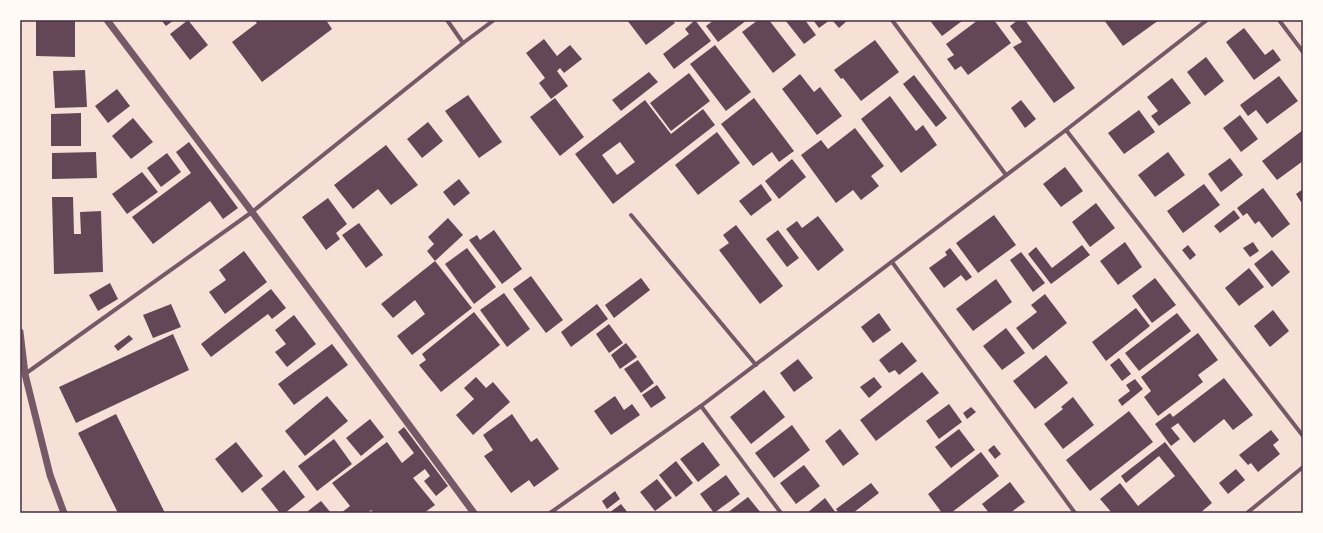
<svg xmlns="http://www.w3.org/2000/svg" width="1323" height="533" font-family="'Fira Sans',sans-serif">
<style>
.building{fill:#644757;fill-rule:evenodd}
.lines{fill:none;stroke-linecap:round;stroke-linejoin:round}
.minor{stroke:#755966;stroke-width:4}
.tertiary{stroke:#755966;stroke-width:7}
.neatline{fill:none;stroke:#4a2c40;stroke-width:1.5}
</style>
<rect width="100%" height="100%" fill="#f7e1d7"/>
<g class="building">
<polygon points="36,20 75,20 75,57 36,56"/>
<polygon points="161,20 174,20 166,26"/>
<polygon points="188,20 208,45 190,60 170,34"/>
<polygon points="254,20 326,20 332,29 262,82 232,42 257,23"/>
<polygon points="627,20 672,20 675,23 646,45"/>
<polygon points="695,20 711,41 674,69 663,54 689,34 685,29"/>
<polygon points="714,20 747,20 718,42 706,26"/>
<polygon points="758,20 769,20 796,55 773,73 742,32"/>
<polygon points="785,20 805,20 816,35 804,44"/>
<polygon points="813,20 830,20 819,28"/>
<polygon points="832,20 848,20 839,28"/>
<polygon points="933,20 961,20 962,21 942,36 931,22"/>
<polygon points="978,20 994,20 1011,43 968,75 961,66 955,70 947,59 954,55 946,44"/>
<polygon points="1018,20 1025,20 1075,88 1054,103 1013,47 1022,42 1010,26"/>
<polygon points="1104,20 1159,20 1123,46"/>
<polygon points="1244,28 1265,55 1273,49 1281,60 1254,80 1226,42"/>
<polygon points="544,39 557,56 570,45 582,59 564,73 560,68 557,71 568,86 551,99 539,83 545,78 526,53"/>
<polygon points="875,40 899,72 861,101 843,78 841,79 834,70"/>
<polygon points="715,45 751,92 726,111 690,64"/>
<polygon points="1206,57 1224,81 1205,96 1187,72"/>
<polygon points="85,70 87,107 55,108 53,71"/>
<polygon points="649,72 658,82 621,111 612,100"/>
<polygon points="689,73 710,101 671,131 650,103"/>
<polygon points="800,74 814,92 820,87 842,116 817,135 782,89"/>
<polygon points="914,75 947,118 936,127 903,84"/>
<polygon points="1279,76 1298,101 1267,124 1256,110 1248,116 1240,105"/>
<polygon points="1172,78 1191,103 1159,126 1151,116 1158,111 1147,97"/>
<polygon points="117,89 130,106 108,123 95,106"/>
<polygon points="468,95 502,142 479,158 445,111"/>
<polygon points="890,96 916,131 923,125 937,145 901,173 861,119"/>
<polygon points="555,98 584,137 560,156 530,117"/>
<polygon points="754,98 794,151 779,162 772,152 753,166 721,124"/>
<path d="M 645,100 L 671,134 L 703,109 L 715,125 L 613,204 L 575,154 ZM 620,142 L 635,162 L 617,175 L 602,155 Z"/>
<polygon points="1021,100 1036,119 1025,128 1011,108"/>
<polygon points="1139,110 1155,132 1124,154 1108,133"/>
<polygon points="81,113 81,146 51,146 51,114"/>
<polygon points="1240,115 1258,139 1241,152 1223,128"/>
<polygon points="133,118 153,142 131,159 112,136"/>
<polygon points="428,122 443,141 422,158 407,139"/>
<polygon points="855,128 884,166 871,176 879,186 861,200 853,190 836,203 801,155 821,140 828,149"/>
<polygon points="1303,130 1303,161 1277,180 1262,161"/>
<polygon points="717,132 740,163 698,195 675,165"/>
<polygon points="189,142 238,208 223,219 210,201 153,244 132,217 191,173 176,152"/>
<polygon points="386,145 418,185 391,205 378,189 353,209 334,185"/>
<polygon points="96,152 97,178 52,179 52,153"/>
<polygon points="1168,152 1185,175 1155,197 1138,175"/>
<polygon points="167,153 181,172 161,187 147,168"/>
<polygon points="1230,158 1243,175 1221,192 1208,174"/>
<polygon points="792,159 806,177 779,199 765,181"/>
<polygon points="1065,167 1083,191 1061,207 1043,184"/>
<polygon points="142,172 158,192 127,214 112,194"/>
<polygon points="459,179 470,193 454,206 443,192"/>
<polygon points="761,184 772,200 751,216 739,201"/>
<polygon points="1204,184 1220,205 1183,233 1167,211"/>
<polygon points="1263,188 1290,224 1272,238 1259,221 1255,224 1247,213 1243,216 1237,208"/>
<polygon points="1303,189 1303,201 1301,202 1296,194"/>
<polygon points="52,197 73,197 74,234 81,234 80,212 101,211 103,272 54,274"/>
<polygon points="328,198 347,224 336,233 340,239 326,250 302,217"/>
<polygon points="1096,203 1115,228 1090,247 1072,222"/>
<polygon points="1234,210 1240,218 1220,233 1214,226"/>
<polygon points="994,215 1016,245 978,273 956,243"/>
<polygon points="818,216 844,250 818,271 786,229 797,221 802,228"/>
<polygon points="448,218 463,235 435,261 427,251 434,244 428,237"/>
<polygon points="359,223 383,255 366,268 342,235"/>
<polygon points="736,225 783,286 760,304 719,250 729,243 723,235"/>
<polygon points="494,230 522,269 502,284 469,240 477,235 480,240"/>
<polygon points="778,230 799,258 787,267 766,239"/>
<polygon points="1125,242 1142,267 1118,285 1100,261"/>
<polygon points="1253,242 1259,251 1250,257 1243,248"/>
<polygon points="1082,245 1090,255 1051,284 1028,254 1036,247 1052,268"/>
<polygon points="1188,245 1196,255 1190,260 1182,250"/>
<polygon points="467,248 496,287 474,304 445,264"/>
<polygon points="950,248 972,277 966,281 961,275 944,288 929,268 947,255 945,252"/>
<polygon points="1272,250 1290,272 1272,287 1254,264"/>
<polygon points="244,251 267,282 225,314 209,292 226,280 219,270"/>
<polygon points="1021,252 1045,283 1033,292 1010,260"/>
<polygon points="435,261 472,308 412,355 397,336 425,314 415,300 393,318 381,304"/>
<polygon points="1249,268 1264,287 1239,306 1225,288"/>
<polygon points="531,276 563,320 546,333 513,289"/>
<polygon points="641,278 650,290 614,318 605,305"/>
<polygon points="1155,278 1176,305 1152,323 1132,296"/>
<polygon points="996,279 1012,302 973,331 956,309"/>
<polygon points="110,283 118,299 98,311 89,295"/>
<polygon points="271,289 286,308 272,319 268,314 211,357 201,344"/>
<polygon points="504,293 530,329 507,347 480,310"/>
<polygon points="1045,294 1067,323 1033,350 1016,328 1037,312 1031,305"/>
<polygon points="171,304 181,327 153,338 143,315"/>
<polygon points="597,304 608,319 571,347 561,332"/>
<polygon points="1136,308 1150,326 1106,361 1092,342"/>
<polygon points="1273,310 1289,331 1270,347 1254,326"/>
<polygon points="474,312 500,345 441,392 419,365 426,360 422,354"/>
<polygon points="879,313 891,330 873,343 861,327"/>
<polygon points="1177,313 1191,331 1139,371 1125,353"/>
<polygon points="294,315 316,344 287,367 275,352 286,344 275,330"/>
<polygon points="609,324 623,343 609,353 596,334"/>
<polygon points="1006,328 1025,353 1002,370 983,346"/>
<polygon points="1198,333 1218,360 1198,375 1203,382 1158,416 1144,397 1151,391 1141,377"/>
<polygon points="173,334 189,370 76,423 59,387"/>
<polygon points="129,335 133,339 118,351 114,346"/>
<polygon points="902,342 917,361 899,375 895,370 889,373 879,360"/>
<polygon points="626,343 637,357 620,369 611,355"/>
<polygon points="332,344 348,365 294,405 278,384"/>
<polygon points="1046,355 1068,383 1035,409 1013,381"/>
<polygon points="1119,358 1131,374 1122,381 1110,365"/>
<polygon points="798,359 813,378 794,392 780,373"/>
<polygon points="638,360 654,383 641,393 624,369"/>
<polygon points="922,372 939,393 876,441 860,420"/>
<polygon points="476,377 486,388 493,382 510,402 473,435 456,415 474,399 464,388"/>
<polygon points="874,377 882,387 869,398 860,387"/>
<polygon points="1224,378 1253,415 1233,430 1224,419 1194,443 1178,423 1171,428 1180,439 1171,446 1155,424 1170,413 1173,417"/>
<polygon points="1135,379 1143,389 1122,406 1118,400 1130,391 1126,385"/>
<polygon points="657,385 666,398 651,408 642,395"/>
<polygon points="764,390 785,417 751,444 730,417"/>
<polygon points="327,396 348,421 305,456 285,431"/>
<polygon points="615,396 624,410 632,404 640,415 611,435 594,411"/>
<polygon points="1073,397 1094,425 1063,449 1044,424 1063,409 1061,407"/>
<polygon points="949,404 962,422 939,439 926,421"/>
<polygon points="971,407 976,412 967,419 963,413"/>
<polygon points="1129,411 1153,442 1090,491 1066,460"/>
<polygon points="116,414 165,513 118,513 78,433"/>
<polygon points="512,414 531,442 537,438 559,469 534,487 529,480 511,493 484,456 493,450 483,435"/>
<polygon points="370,419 384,437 361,456 346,438"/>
<polygon points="792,425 810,450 774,478 755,453"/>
<polygon points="404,427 448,486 436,496 424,481 430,476 425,469 413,478 435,505 424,513 385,513 384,512 382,513 374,513 371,510 367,513 341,513 350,506 332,483 387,442 402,463 414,453 398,432"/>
<polygon points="840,429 859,454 843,466 825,441"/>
<polygon points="959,429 975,450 951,468 935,447"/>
<polygon points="1271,430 1279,440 1273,445 1280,454 1258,472 1251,463 1248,465 1239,455"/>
<polygon points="334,439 352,464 317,491 298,466"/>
<polygon points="236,442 263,476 242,493 215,459"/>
<polygon points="703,442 720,465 698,482 680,459"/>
<polygon points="1165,442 1212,503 1200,513 1112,513 1100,499 1120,483 1138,506 1175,476 1159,456 1126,483 1121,476"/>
<polygon points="994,445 1001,454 995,459 988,450"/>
<polygon points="981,452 999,476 951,513 942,513 928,494"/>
<polygon points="676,461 693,483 676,497 659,475"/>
<polygon points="804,465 820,486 796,504 780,483"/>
<polygon points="1236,469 1245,480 1228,494 1219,483"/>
<polygon points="284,470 305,497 285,513 280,513 261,489"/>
<polygon points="726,475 740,494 714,513 700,494"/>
<polygon points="657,479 672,498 655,511 640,492"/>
<polygon points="1010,482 1025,502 1010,513 989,513 982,504"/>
<polygon points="871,483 879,493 853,513 839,513 836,509"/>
<polygon points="615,491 620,499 607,509 602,501"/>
<polygon points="748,497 761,513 727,513"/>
<polygon points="825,498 836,513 807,513"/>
<polygon points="321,501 331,513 309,513 308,511"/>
<polygon points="621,504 628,513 609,513"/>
</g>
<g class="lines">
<g class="minor">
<polyline points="447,20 463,43"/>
<polyline points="892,20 1006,175"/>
<polyline points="1279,20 1303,52"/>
<polyline points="1066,130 1303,436"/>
<polyline points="631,215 756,365"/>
<polyline points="892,262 1075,513"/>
<polyline points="25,374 252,212 463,43 494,20"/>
<polyline points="701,406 781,513"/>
<polyline points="550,513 701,406 1066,130 1207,20"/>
<polyline points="1247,513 1303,467"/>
</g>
<g class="tertiary">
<polyline points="107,20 252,212 474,513"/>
<polyline points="20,332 25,374 50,475 64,513"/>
</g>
</g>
<rect width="1323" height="533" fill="none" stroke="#fffaf5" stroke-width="42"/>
<rect x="21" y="21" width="1281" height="491" class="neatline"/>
</svg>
